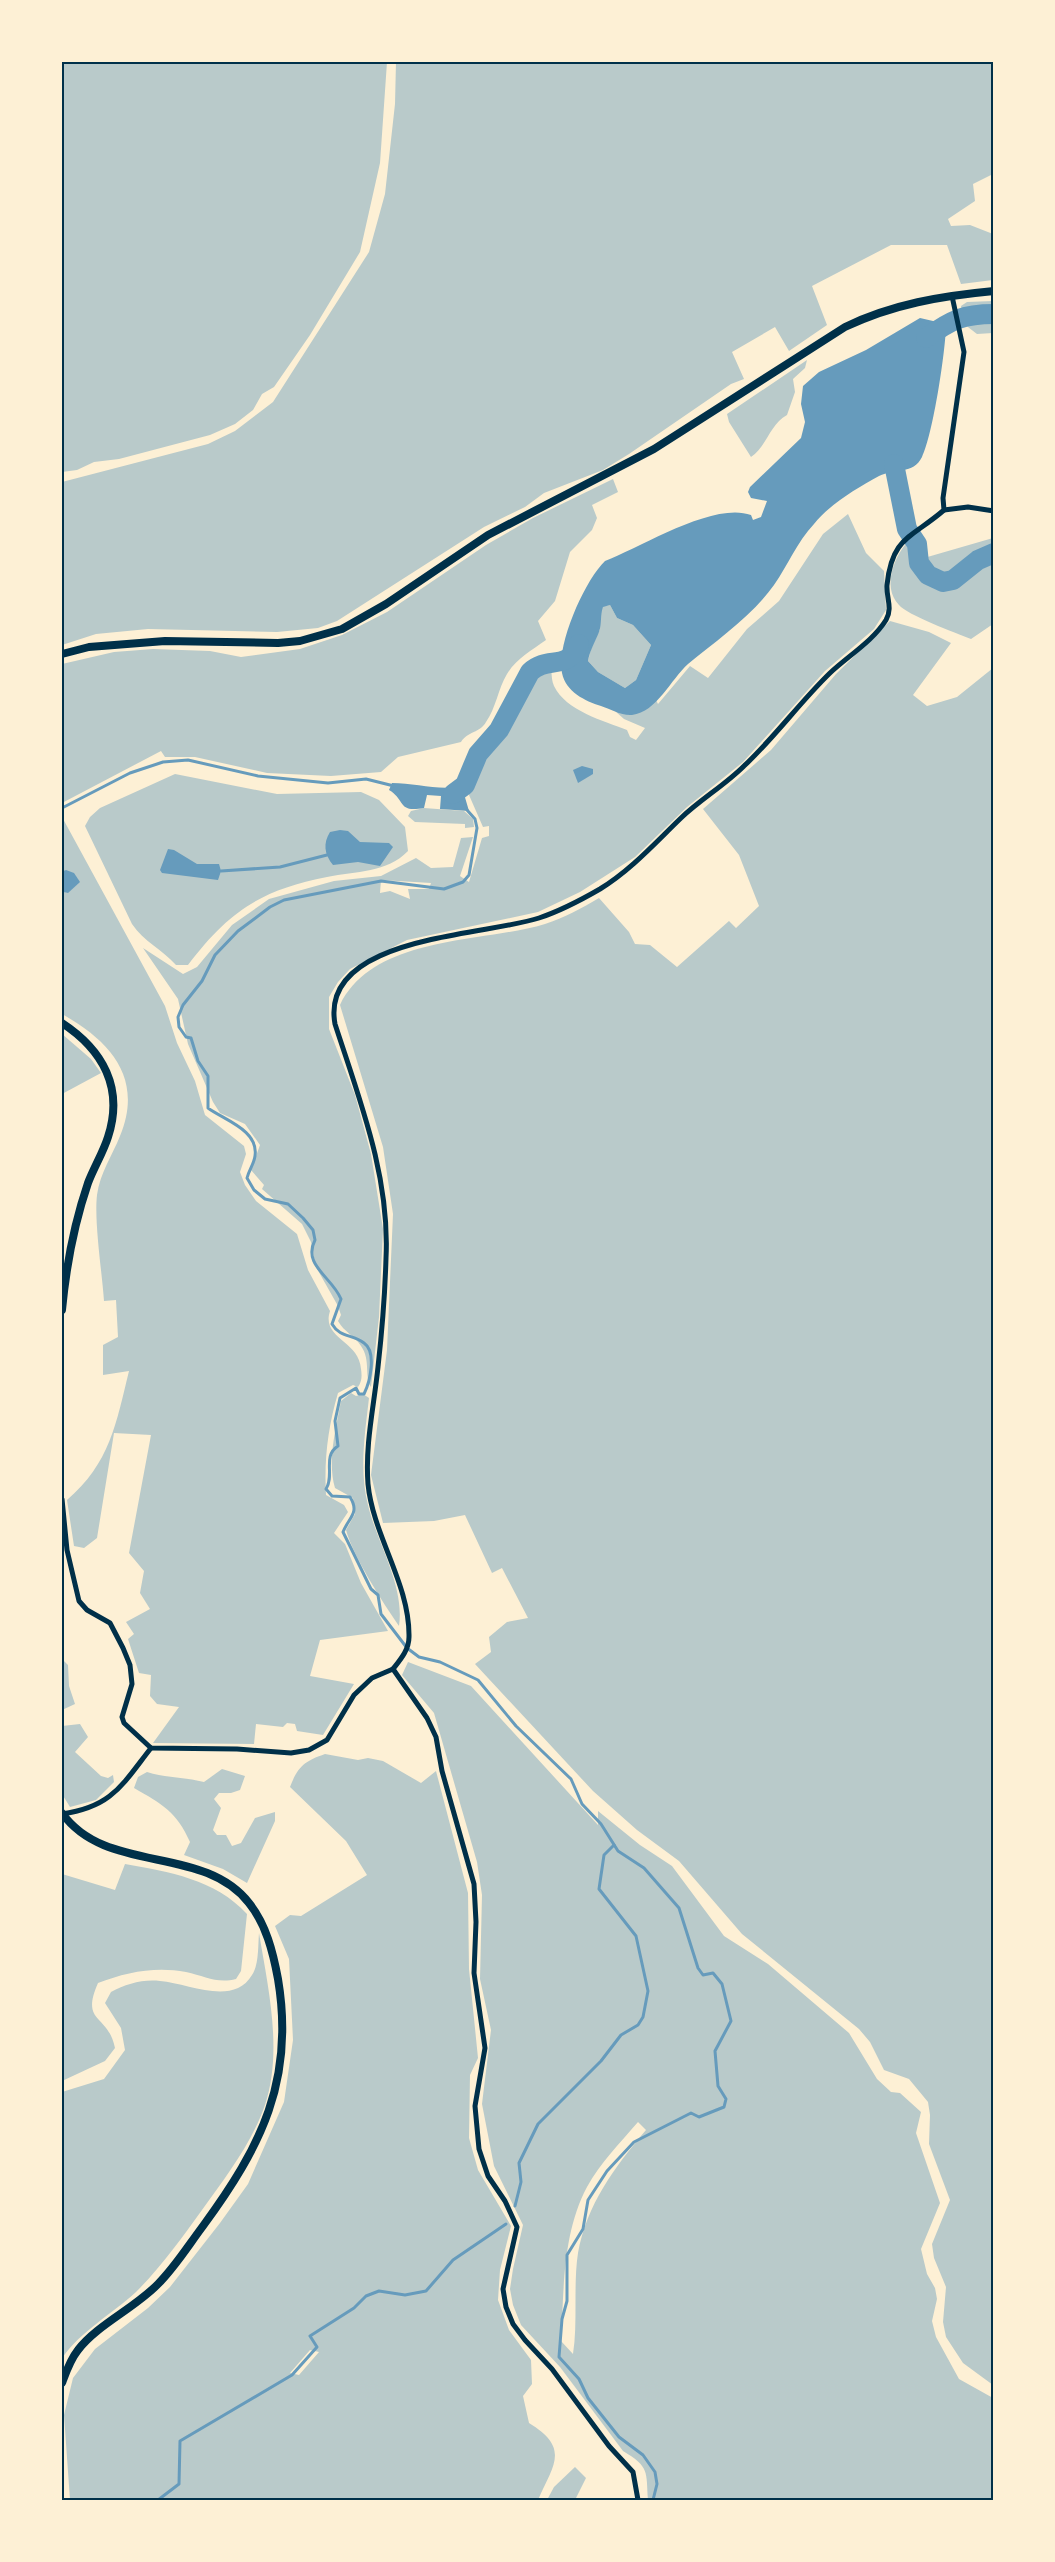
<svg xmlns="http://www.w3.org/2000/svg" width="1055" height="2562" font-family="'Work Sans',sans-serif">
<style>
.green{fill:#b9caca;fill-rule:evenodd}
.water{fill:#669bbc;fill-rule:evenodd}
.lines{fill:none;stroke-linecap:round;stroke-linejoin:round}
.stream{stroke:#669bbc;stroke-width:3}
.river{stroke:#669bbc;stroke-width:20}
.minor{stroke:#003049;stroke-width:5}
.secondary{stroke:#003049;stroke-width:8}
.neatline{fill:none;stroke:#003049;stroke-width:2}
</style>
<rect width="100%" height="100%" fill="#fdf0d5"/>
<g class="green">
<polygon points="62,62 387,62 380,163 360,252 310,335 274,387 262,394 253,410 235,424 210,435 119,459 94,462 77,470 62,472"/>
<polygon points="396,62 993,62 993,174 973,184 975,201 948,219 951,226 970,225 993,234 993,280 961,284 947,245 891,245 812,286 827,325 789,351 775,327 732,352 744,379 731,384 629,454 603,470 544,493 525,507 484,527 337,621 318,628 277,632 148,629 96,634 62,645 62,482 208,444 235,431 273,402 369,252 385,194 395,104"/>
<polygon points="993,301 993,333 977,334 964,324 961,306 967,302"/>
<path d="M 807,360 L 805,368 L 793,379 L 795,392 L 787,415 C 770,424 767,446 751,457 L 729,422 L 727,414 Z"/>
<path d="M 613,479 L 618,492 L 592,505 L 597,518 L 592,530 L 570,552 L 555,601 L 538,621 L 546,640 C 532,650 516,659 507,674 C 498,689 496,708 486,722 C 480,733 468,731 461,742 L 398,757 L 381,772 L 331,776 L 267,773 L 195,757 L 165,757 L 161,751 L 62,803 L 62,664 L 114,652 L 153,649 L 210,651 L 241,657 L 300,649 L 342,635 L 387,612 L 486,545 L 533,518 Z"/>
<path d="M 848,514 L 866,553 L 884,571 L 886,610 L 874,629 L 825,671 L 743,762 L 687,807 L 635,857 L 580,892 L 538,912 L 407,940 L 350,969 L 338,982 L 329,997 L 329,1029 L 355,1095 L 371,1154 L 383,1229 L 379,1317 L 371,1387 C 364,1376 371,1360 361,1346 C 355,1336 344,1332 338,1321 L 341,1315 L 338,1306 L 316,1267 L 311,1242 L 302,1224 L 262,1189 L 264,1185 L 251,1170 L 260,1145 L 245,1124 L 220,1113 L 213,1102 L 188,1044 L 178,999 L 143,948 L 183,974 L 197,967 L 232,925 L 269,899 L 334,881 L 381,876 L 416,858 L 431,868 L 453,867 L 461,838 L 473,837 L 460,876 L 469,882 L 482,838 L 489,836 L 489,826 L 483,827 L 469,795 L 470,766 L 504,728 L 529,681 L 532,664 L 542,658 L 549,658 C 553,666 550,677 554,686 C 566,711 604,721 627,730 L 630,737 L 636,740 L 645,728 L 624,719 L 615,711 L 631,715 L 656,700 L 658,704 L 690,666 L 708,678 L 747,629 L 779,601 L 823,534 ZM 381,880 L 431,883 L 429,889 L 408,889 L 410,899 L 390,891 L 380,893 Z"/>
<path d="M 911,538 L 924,558 L 993,538 L 993,624 L 971,639 C 956,633 907,615 899,605 C 881,586 895,554 911,538 Z"/>
<polygon points="610,605 617,618 633,625 651,645 636,680 625,688 598,672 588,661 591,649 600,629 598,620 603,606"/>
<path d="M 890,621 L 929,632 L 951,643 L 913,695 L 927,706 L 957,697 L 993,668 L 993,2385 L 963,2363 L 946,2337 L 943,2322 L 946,2287 L 934,2258 L 932,2244 L 950,2200 L 929,2144 L 930,2115 L 928,2102 L 909,2079 L 884,2070 L 870,2042 L 859,2029 L 742,1934 L 679,1861 L 637,1830 L 593,1791 L 475,1664 L 491,1652 L 489,1637 L 507,1622 L 528,1618 L 502,1568 L 492,1573 L 465,1515 L 434,1521 L 383,1523 L 371,1475 L 387,1350 L 393,1214 L 383,1147 L 340,1005 C 374,935 483,943 545,924 C 564,918 582,908 599,898 L 629,932 L 635,944 L 650,945 L 677,967 L 729,921 L 736,928 L 759,906 L 739,855 L 703,809 L 771,750 L 836,674 Z"/>
<path d="M 175,774 L 277,794 L 361,792 L 379,800 L 405,827 L 408,851 C 387,873 356,871 327,877 C 261,890 229,911 188,965 L 176,965 C 162,949 144,942 132,924 L 85,826 L 90,817 L 100,808 Z"/>
<polygon points="424,808 464,811 473,819 474,827 465,828 465,824 415,822 408,816 411,811"/>
<path d="M 62,817 L 165,1006 L 177,1043 L 195,1081 L 205,1115 L 244,1146 L 246,1154 L 240,1172 L 245,1185 L 256,1201 L 297,1234 L 308,1270 L 330,1311 C 321,1339 359,1340 361,1369 C 362,1376 362,1381 358,1387 L 353,1385 L 338,1393 C 328,1427 324,1459 326,1495 L 344,1505 L 348,1512 L 334,1533 L 345,1544 L 361,1583 L 388,1631 L 320,1640 L 310,1676 L 354,1684 L 323,1735 L 297,1731 L 295,1724 L 287,1723 L 283,1727 L 256,1724 L 254,1744 L 153,1743 L 179,1707 L 157,1704 L 150,1696 L 151,1675 L 139,1673 L 128,1639 L 134,1634 L 126,1622 L 150,1609 L 140,1593 L 144,1571 L 129,1553 L 151,1435 L 114,1433 L 97,1538 L 84,1548 L 74,1546 L 67,1500 C 110,1463 116,1424 129,1371 L 103,1375 L 103,1345 L 118,1337 L 116,1300 L 104,1301 C 102,1272 94,1222 97,1195 C 100,1173 112,1156 120,1136 C 144,1078 110,1041 62,1014 L 62,892 L 68,893 L 66,870 L 62,871 Z"/>
<polygon points="62,1034 91,1059 101,1073 62,1094"/>
<path d="M 351,1393 L 356,1396 L 363,1394 L 369,1398 C 365,1433 359,1471 368,1505 C 377,1543 405,1586 399,1626 C 382,1601 354,1558 346,1530 L 355,1514 L 353,1498 L 335,1488 C 327,1461 336,1428 341,1401 Z"/>
<polygon points="62,1659 68,1665 69,1686 75,1704 62,1710"/>
<path d="M 408,1662 L 471,1686 L 598,1825 L 598,1811 L 640,1845 L 672,1866 L 724,1936 L 768,1964 L 849,2033 L 877,2079 L 891,2092 L 900,2093 L 921,2112 L 916,2133 L 940,2203 L 921,2249 L 927,2274 L 935,2288 L 937,2299 L 932,2321 L 936,2337 L 959,2379 L 993,2398 L 993,2500 L 648,2500 C 646,2472 650,2467 623,2451 L 560,2367 L 521,2325 L 513,2305 L 510,2289 L 513,2269 L 523,2225 L 494,2166 L 482,2104 L 491,2030 L 480,1979 L 482,1895 L 477,1862 L 434,1713 L 402,1675 ZM 638,2122 L 646,2130 C 614,2168 587,2204 578,2253 C 573,2286 578,2322 573,2354 L 561,2341 C 564,2290 562,2234 587,2187 C 600,2163 620,2143 638,2122 Z"/>
<polygon points="80,1724 88,1737 75,1752 101,1776 108,1778 113,1775 114,1782 96,1800 70,1807 62,1794 62,1726"/>
<path d="M 325,1754 L 358,1760 L 368,1758 L 383,1761 L 421,1783 L 436,1771 L 468,1893 L 469,1969 L 478,2058 L 470,2075 L 469,2138 L 478,2170 L 511,2226 L 500,2270 L 498,2300 L 509,2330 L 531,2360 L 532,2384 L 523,2396 L 529,2423 C 570,2448 554,2464 538,2500 L 70,2500 L 64,2415 L 73,2378 L 95,2349 L 148,2308 L 170,2287 L 220,2223 L 248,2184 L 284,2102 L 293,2040 L 289,1959 L 275,1926 L 290,1915 L 301,1916 L 367,1875 L 346,1841 L 290,1787 C 298,1766 305,1761 325,1754 ZM 310,2350 L 319,2352 L 299,2375 L 290,2373 Z"/>
<path d="M 222,1769 L 245,1776 L 240,1790 L 231,1793 L 219,1793 L 214,1799 L 221,1808 L 213,1830 L 217,1835 L 226,1835 L 232,1846 L 241,1843 L 255,1818 L 275,1812 L 275,1821 L 247,1883 L 223,1869 L 184,1855 L 190,1842 C 177,1812 162,1804 134,1788 L 138,1777 L 147,1772 C 166,1778 184,1777 204,1782 Z"/>
<path d="M 125,1864 C 169,1872 215,1879 247,1914 L 241,1971 L 236,1979 C 217,1984 205,1976 186,1972 C 156,1966 126,1972 98,1983 C 80,2024 108,2013 115,2048 L 105,2061 L 62,2081 L 62,1874 L 115,1890 Z"/>
<path d="M 259,1933 C 268,1987 283,2051 265,2105 C 252,2143 225,2178 202,2210 C 181,2239 161,2267 136,2292 C 111,2315 82,2330 62,2358 L 62,2092 L 104,2079 L 125,2050 L 121,2028 L 105,2003 L 111,1992 C 126,1984 143,1979 160,1981 C 188,1983 233,2007 252,1975 C 259,1965 258,1945 259,1933 Z"/>
<polygon points="575,2467 586,2478 575,2500 547,2500 554,2487"/>
</g>
<g class="water">
<path d="M 920,318 L 946,324 C 946,349 933,435 922,457 C 913,475 895,468 879,476 C 857,488 830,504 814,524 C 797,542 788,565 774,585 C 752,616 717,640 688,664 C 671,679 657,712 632,715 C 622,716 610,709 601,706 C 585,701 566,692 562,673 C 556,645 585,580 605,561 C 641,547 714,501 751,515 L 753,520 L 761,517 L 767,501 L 751,498 L 748,492 L 750,487 L 801,438 L 805,422 L 801,404 L 803,386 L 819,372 L 866,350 ZM 610,605 L 617,618 L 633,625 L 651,645 L 636,680 L 625,688 L 598,672 L 588,661 C 590,650 595,642 599,632 C 602,624 600,615 603,607 Z"/>
<polygon points="582,766 593,769 593,774 578,783 573,770"/>
<path d="M 392,783 C 413,783 437,790 456,787 L 464,794 L 469,811 L 440,809 L 441,796 L 427,795 L 424,808 C 397,813 406,800 389,790 Z"/>
<path d="M 340,830 L 348,831 L 360,842 L 389,843 L 393,847 L 380,866 L 358,862 L 333,865 C 324,854 323,843 330,832 Z"/>
<polygon points="168,849 174,850 197,864 219,864 221,871 218,880 162,873 160,870"/>
<polygon points="66,870 74,873 80,882 68,893 62,892 62,871"/>
</g>
<g class="lines">
<g class="stream">
<polyline points="62,808 130,773 163,762 188,760 258,776 328,783 366,779 394,786"/>
<path d="M 467,810 L 475,819 L 477,828 L 469,875 L 463,882 L 444,889 L 381,881 L 284,900 L 270,907 L 238,931 L 215,955 L 202,981 L 183,1005 L 178,1017 L 179,1027 L 186,1037 L 191,1038 L 198,1061 L 208,1076 L 208,1108 C 224,1120 259,1130 255,1156 C 254,1164 249,1170 247,1178 L 254,1190 L 265,1199 L 288,1204 L 303,1218 L 313,1230 L 315,1240 C 302,1265 332,1277 341,1299 L 332,1324 C 340,1338 353,1334 364,1343 C 377,1352 370,1382 364,1394 L 359,1394 L 356,1388 L 340,1398 L 335,1421 L 338,1446 C 322,1456 335,1475 326,1489 L 332,1496 L 350,1497 C 360,1513 349,1517 343,1532 L 371,1589 L 378,1595 L 381,1614 L 407,1648 L 419,1657 L 440,1662 L 478,1680 L 516,1726 L 571,1779 L 582,1804 L 601,1824 L 618,1851 L 644,1868 L 679,1908 L 698,1968 L 703,1975 L 713,1973 L 722,1984 L 731,2021 L 715,2051 L 718,2086 L 726,2099 L 724,2107 L 699,2117 L 691,2113 L 634,2142 L 607,2171 L 588,2200 L 583,2229 L 567,2255 L 567,2301 L 562,2319 L 559,2357 L 579,2379 L 588,2398 L 619,2437 L 643,2455 L 655,2472 L 657,2484 L 653,2500"/>
<polyline points="221,871 280,867 327,855"/>
<polyline points="515,2206 521,2182 519,2163 538,2124 601,2061 621,2035 638,2025 643,2017 648,1991 636,1936 599,1889 604,1855 614,1845"/>
<polyline points="158,2500 179,2484 180,2441 292,2375 317,2347 310,2336 354,2308 366,2296 379,2291 405,2295 426,2291 453,2260 506,2224"/>
</g>
<g class="river">
<path d="M 926,338 C 951,320 963,314 994,314"/>
<polyline points="894,464 907,529 917,544 919,563 928,575 943,582 953,580 978,560 994,553"/>
<path d="M 453,794 L 465,785 L 478,754 L 499,730 L 530,672 C 548,655 567,672 579,644"/>
</g>
<g class="minor">
<polyline points="944,510 968,507 994,511"/>
<polyline points="62,1499 67,1550 79,1601 87,1610 110,1623 123,1648 130,1665 132,1684 122,1717 124,1723 151,1748 237,1749 291,1753 309,1750 327,1740 354,1695 372,1678 393,1669"/>
<path d="M 393,1669 C 400,1660 409,1650 409,1637 C 410,1584 373,1536 368,1484 C 365,1444 374,1406 378,1367 C 382,1331 385,1294 386,1258 C 390,1177 360,1101 335,1024 C 319,936 485,936 539,918 C 560,911 581,900 600,889 C 631,870 655,843 681,818 C 701,799 725,785 744,766 C 775,737 800,702 830,673 C 848,656 873,641 886,620 C 893,608 886,597 887,585 C 892,536 912,538 944,510 L 943,498 L 964,352 L 952,296"/>
<polyline points="393,1669 427,1718 436,1737 442,1771 474,1884 476,1922 474,1973 485,2048 475,2106 479,2149 488,2176 505,2201 517,2227 503,2289 506,2307 513,2324 525,2340 552,2369 609,2446 633,2472 638,2500"/>
<path d="M 62,1814 C 112,1807 122,1785 151,1748"/>
</g>
<g class="secondary">
<path d="M 62,654 L 89,647 L 165,641 L 278,643 L 300,641 L 342,629 L 386,604 L 488,535 L 654,449 L 845,327 C 893,304 941,296 994,291"/>
<path d="M 62,1023 C 103,1050 124,1088 108,1137 C 103,1153 94,1167 88,1183 C 74,1224 66,1267 62,1310"/>
<path d="M 62,1813 C 106,1875 203,1844 249,1903 C 266,1924 273,1952 278,1979 C 295,2080 261,2147 203,2226 C 188,2246 175,2267 158,2284 C 135,2308 97,2325 78,2350 C 70,2360 66,2372 62,2383"/>
</g>
</g>
<rect width="1055" height="2562" fill="none" stroke="#fdf0d5" stroke-width="126"/>
<rect x="63" y="63" width="929" height="2436" class="neatline"/>
</svg>
